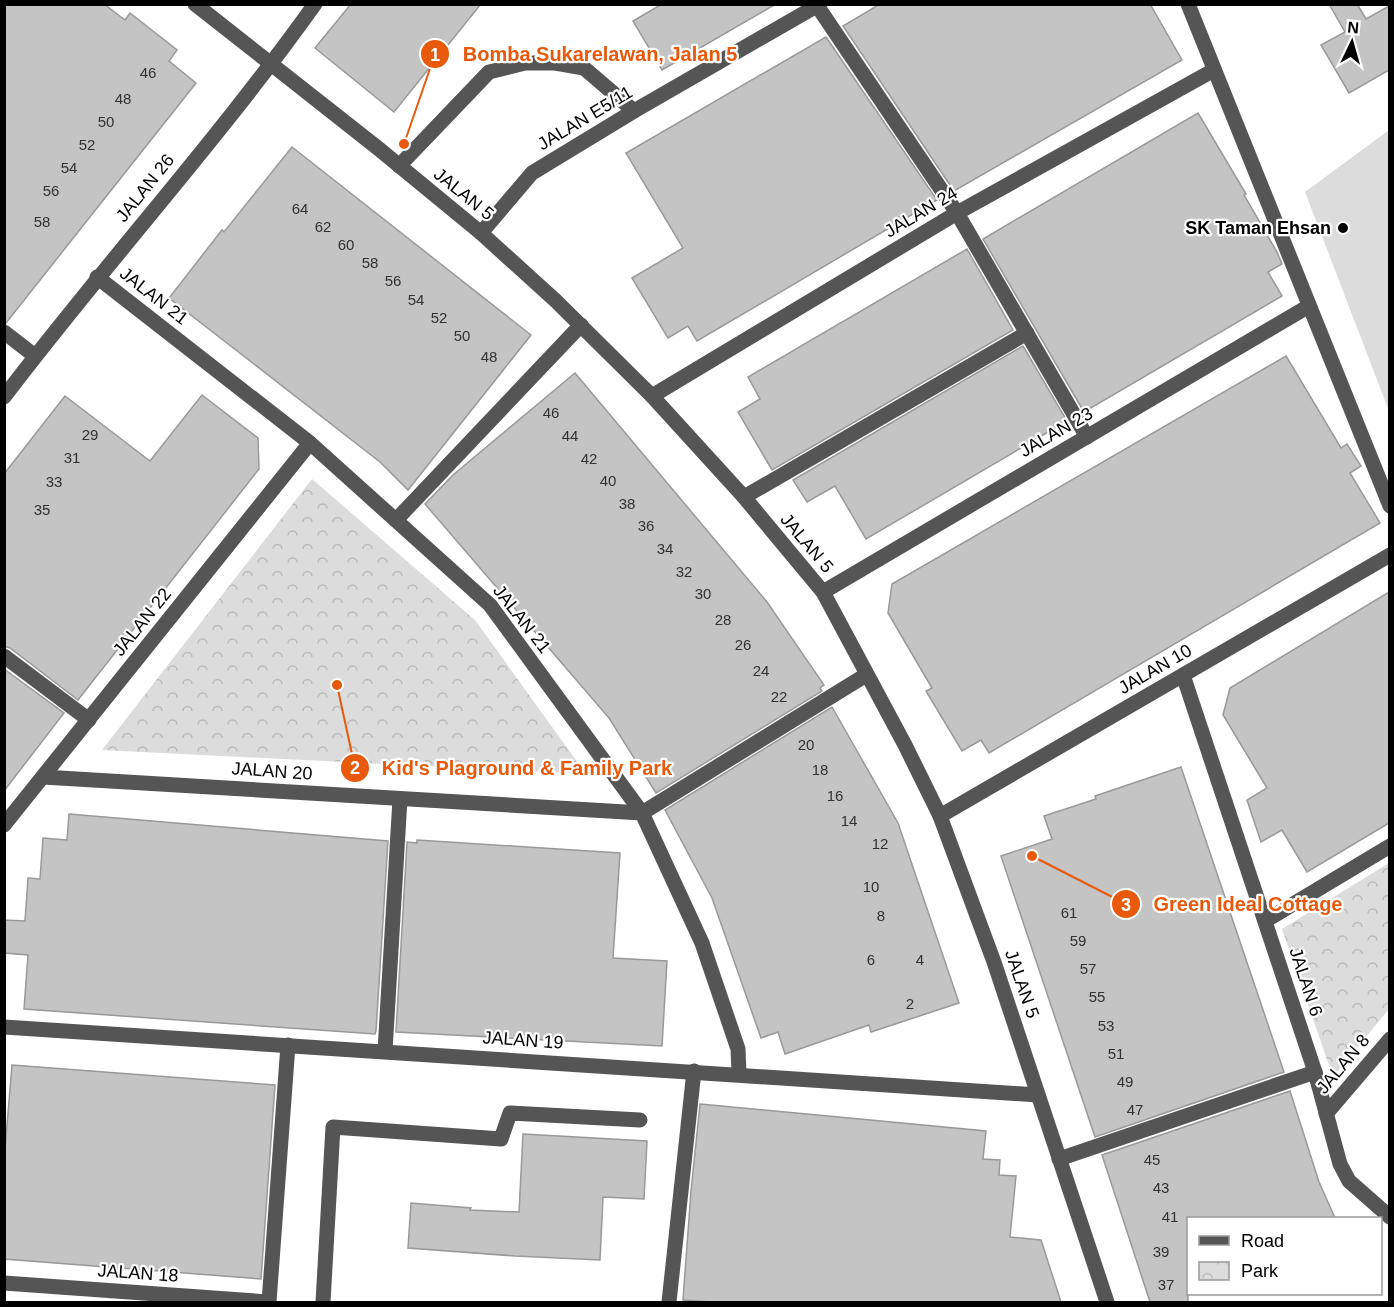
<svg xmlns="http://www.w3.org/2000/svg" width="1394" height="1307" font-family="Helvetica,sans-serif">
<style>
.park{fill:url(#park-crowns)}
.pitch{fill:#dcdcdc}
.building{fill:#c4c4c4;stroke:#999;stroke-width:1.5}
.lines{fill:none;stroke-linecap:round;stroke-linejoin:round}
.minor{stroke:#555;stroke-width:15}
.poi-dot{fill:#000;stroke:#fff;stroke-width:2}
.labels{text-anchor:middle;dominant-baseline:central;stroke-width:4.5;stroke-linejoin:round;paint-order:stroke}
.number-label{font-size:15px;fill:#313131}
.street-label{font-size:18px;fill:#000;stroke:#fff}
.poi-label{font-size:18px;font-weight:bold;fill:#000;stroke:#fff;text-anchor:end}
.leader{fill:none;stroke:#e8590c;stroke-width:2}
.callout-dot{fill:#e8590c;stroke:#fff;stroke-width:2}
.mark-label{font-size:18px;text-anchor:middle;font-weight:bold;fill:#fff}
.callout-label{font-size:20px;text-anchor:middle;font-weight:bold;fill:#e8590c;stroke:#fff;stroke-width:4.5;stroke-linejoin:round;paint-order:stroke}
</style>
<defs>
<pattern id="park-crowns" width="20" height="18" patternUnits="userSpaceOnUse" patternTransform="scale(1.5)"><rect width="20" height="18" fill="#dcdcdc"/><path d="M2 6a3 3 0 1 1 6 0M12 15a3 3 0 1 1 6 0" fill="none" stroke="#bbb"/></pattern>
</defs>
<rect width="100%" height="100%" fill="#fff"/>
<g class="park">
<polygon points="312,479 475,620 586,774 102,750"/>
<polygon points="1389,863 1389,1009 1333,1077 1282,929"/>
</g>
<polygon class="pitch" points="1389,130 1389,411 1305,192"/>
<g class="building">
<polygon points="4,4 104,4 125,20 130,13 177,50 169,61 196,83 6,323 4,322"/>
<polygon points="351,4 481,4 394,112 315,48"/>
<polygon points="662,4 776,4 662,70 633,21"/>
<polygon points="880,4 1150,4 1182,60 954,191 843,26"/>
<polygon points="1329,4 1357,4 1366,19 1389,6 1389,70 1349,93 1321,45 1345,32"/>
<polygon points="826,37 937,200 697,341 688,326 668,338 632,278 683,248 626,153"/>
<polygon points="1198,113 1246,194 1244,195 1277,252 1282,264 1268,272 1282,296 1084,412 983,239"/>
<polygon points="292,147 531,335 408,490 380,462 169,298 222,230 224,232"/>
<polygon points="967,249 1013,330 772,470 738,412 760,399 748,377"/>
<polygon points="1023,346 1067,421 866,539 835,486 807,502 793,480"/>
<polygon points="1286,356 1341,448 1347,444 1361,466 1350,473 1380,523 989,753 981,740 962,751 926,691 932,688 888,613 892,584"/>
<polygon points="575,373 767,602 824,685 820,688 822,691 656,793 609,718 425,504 453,475"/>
<polygon points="202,395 258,438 259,469 78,700 10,648 4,646 4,474 65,396 150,461"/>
<polygon points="1389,592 1389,823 1307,872 1282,830 1261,842 1247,800 1267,788 1223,715 1230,688"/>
<polygon points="4,669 64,713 4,791"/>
<polygon points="832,707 898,823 959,1003 871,1032 869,1025 785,1054 778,1032 761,1038 712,898 665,810"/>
<polygon points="1181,767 1284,1072 1095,1137 1001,856 1052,839 1044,816 1096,799 1095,796"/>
<polygon points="69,814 388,841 376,1031 375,1034 24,1009 28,955 4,953 4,920 25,921 28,878 40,879 43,838 67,840"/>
<polygon points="417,840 620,853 613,958 667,961 662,1046 396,1032 407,842 417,843"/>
<polygon points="12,1065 275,1085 261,1279 4,1259 4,1161"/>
<polygon points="1290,1091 1319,1182 1335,1218 1188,1218 1188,1302 1150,1302 1102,1155"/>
<polygon points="700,1104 986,1131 983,1159 1000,1160 999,1175 1016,1176 1010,1237 1041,1240 1061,1302 712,1302 683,1300 691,1191"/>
<polygon points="523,1134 647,1141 644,1199 603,1197 600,1260 515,1256 408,1248 411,1203 471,1208 470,1210 519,1212"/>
</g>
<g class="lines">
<g class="minor">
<polyline points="195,4 379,149 481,233 556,301 652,396 744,497 823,592 905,745 940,816 994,962 1107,1302"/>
<polyline points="816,4 957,213 1087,437"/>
<polyline points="1188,4 1390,506"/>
<polyline points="399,166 489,72 525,63 555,63 584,68 634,111"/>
<polyline points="481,233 532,173 634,111 820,4"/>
<polyline points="97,277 310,443 490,605 642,813 702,943 738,1049 739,1074"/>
<polyline points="4,332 35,356"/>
<polyline points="652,396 957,213 1214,70"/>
<path d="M 4,397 C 105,264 218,140 315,4"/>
<polyline points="744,497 1027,333"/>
<polyline points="396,520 581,325"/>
<polyline points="823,592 1309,306"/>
<polyline points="4,656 89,720"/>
<polyline points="1183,675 1315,1072 1340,1164 1349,1181 1390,1217"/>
<polyline points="43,777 642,813 866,675"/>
<polyline points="940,816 1390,555"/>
<polyline points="4,825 310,443"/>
<polyline points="1265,921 1390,846"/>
<polyline points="4,1027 1038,1095"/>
<polyline points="385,1051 400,799"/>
<polyline points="1326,1114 1390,1039"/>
<polyline points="1059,1159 1315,1072"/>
<polyline points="4,1283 268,1302"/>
<polyline points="269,1302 288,1045"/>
<polyline points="323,1302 333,1127 501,1139 510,1113 640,1120"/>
<polyline points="669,1302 694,1071"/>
</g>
</g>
<circle class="poi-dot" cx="1343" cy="228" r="6"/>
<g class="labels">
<g class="number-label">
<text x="148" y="72">46</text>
<text x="123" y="98">48</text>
<text x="106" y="121">50</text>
<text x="87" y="144">52</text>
<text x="69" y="167">54</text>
<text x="51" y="190">56</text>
<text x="300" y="208">64</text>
<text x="42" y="221">58</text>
<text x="323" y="226">62</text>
<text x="346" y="244">60</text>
<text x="370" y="262">58</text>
<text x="393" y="280">56</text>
<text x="416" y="299">54</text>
<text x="439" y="317">52</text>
<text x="462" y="335">50</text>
<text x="489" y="356">48</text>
<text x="551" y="412">46</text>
<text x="90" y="434">29</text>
<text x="570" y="435">44</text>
<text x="72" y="457">31</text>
<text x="589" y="458">42</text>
<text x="608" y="480">40</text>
<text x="54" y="481">33</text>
<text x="627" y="503">38</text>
<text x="42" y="509">35</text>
<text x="646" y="525">36</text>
<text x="665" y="548">34</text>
<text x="684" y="571">32</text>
<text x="703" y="593">30</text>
<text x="723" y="619">28</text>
<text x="743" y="644">26</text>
<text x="761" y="670">24</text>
<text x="779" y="696">22</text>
<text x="806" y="744">20</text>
<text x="820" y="769">18</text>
<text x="835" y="795">16</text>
<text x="849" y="820">14</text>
<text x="880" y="843">12</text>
<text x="871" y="886">10</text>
<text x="1069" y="912">61</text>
<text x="881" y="915">8</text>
<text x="1078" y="940">59</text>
<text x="871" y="959">6</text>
<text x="920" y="959">4</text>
<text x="1088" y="968">57</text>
<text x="1097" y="996">55</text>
<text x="910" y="1003">2</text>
<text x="1106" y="1025">53</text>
<text x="1116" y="1053">51</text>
<text x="1125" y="1081">49</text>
<text x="1135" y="1109">47</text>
<text x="1152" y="1159">45</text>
<text x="1161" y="1187">43</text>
<text x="1170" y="1216">41</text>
<text x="1161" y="1251">39</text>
<text x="1166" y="1284">37</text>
</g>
<g class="street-label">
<text transform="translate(585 118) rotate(-31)">JALAN E5/11</text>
<text transform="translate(145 188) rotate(-51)">JALAN 26</text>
<text transform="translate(464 194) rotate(39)">JALAN 5</text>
<text transform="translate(921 212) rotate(-31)">JALAN 24</text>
<text transform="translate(154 296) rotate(38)">JALAN 21</text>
<text transform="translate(1056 432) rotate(-30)">JALAN 23</text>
<text transform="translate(807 543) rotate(50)">JALAN 5</text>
<text transform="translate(522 619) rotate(52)">JALAN 21</text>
<text transform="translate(142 622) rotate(-51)">JALAN 22</text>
<text transform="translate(1155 669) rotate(-30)">JALAN 10</text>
<text transform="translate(272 771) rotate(4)">JALAN 20</text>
<text transform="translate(1306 982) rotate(72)">JALAN 6</text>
<text transform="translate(1022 984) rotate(71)">JALAN 5</text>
<text transform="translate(523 1040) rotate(4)">JALAN 19</text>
<text transform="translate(1343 1064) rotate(-50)">JALAN 8</text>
<text transform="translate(138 1273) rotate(4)">JALAN 18</text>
</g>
<g class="poi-label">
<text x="1331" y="228">SK Taman Ehsan</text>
</g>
</g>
<path class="leader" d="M404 144L435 54M337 685L355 768M1032 856L1126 904"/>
<g class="callout-dot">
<circle cx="404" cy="144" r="6"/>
<circle cx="337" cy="685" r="6"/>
<circle cx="1032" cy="856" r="6"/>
<circle cx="435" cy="54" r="15"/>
<circle cx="355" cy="768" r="15"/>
<circle cx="1126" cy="904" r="15"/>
</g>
<g class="mark-label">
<text x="435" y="61">1</text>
<text x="355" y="774">2</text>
<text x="1126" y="911">3</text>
</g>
<g class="callout-label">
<text x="600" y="61">Bomba Sukarelawan, Jalan 5</text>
<text x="527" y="775">Kid's Plaground &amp; Family Park</text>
<text x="1248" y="911">Green Ideal Cottage</text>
</g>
<rect width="1394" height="1307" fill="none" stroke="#000000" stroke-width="12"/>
<rect x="1187" y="1217" width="195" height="78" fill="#ffffff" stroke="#999999" stroke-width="1.5"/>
<rect x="1199" y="1236" width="30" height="9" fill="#555555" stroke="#999999" stroke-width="1.5"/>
<text x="1241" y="1247" font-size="18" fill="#000000">Road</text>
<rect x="1199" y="1262" width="30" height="18" fill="url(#park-crowns)" stroke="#999999" stroke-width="1.5"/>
<text x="1241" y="1277" font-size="18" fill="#000000">Park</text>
<g transform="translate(1352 42) rotate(5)" stroke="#ffffff" stroke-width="4.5" paint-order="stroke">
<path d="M0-4.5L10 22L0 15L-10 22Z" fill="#000000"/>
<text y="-9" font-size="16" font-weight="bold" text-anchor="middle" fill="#000000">N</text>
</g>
</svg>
